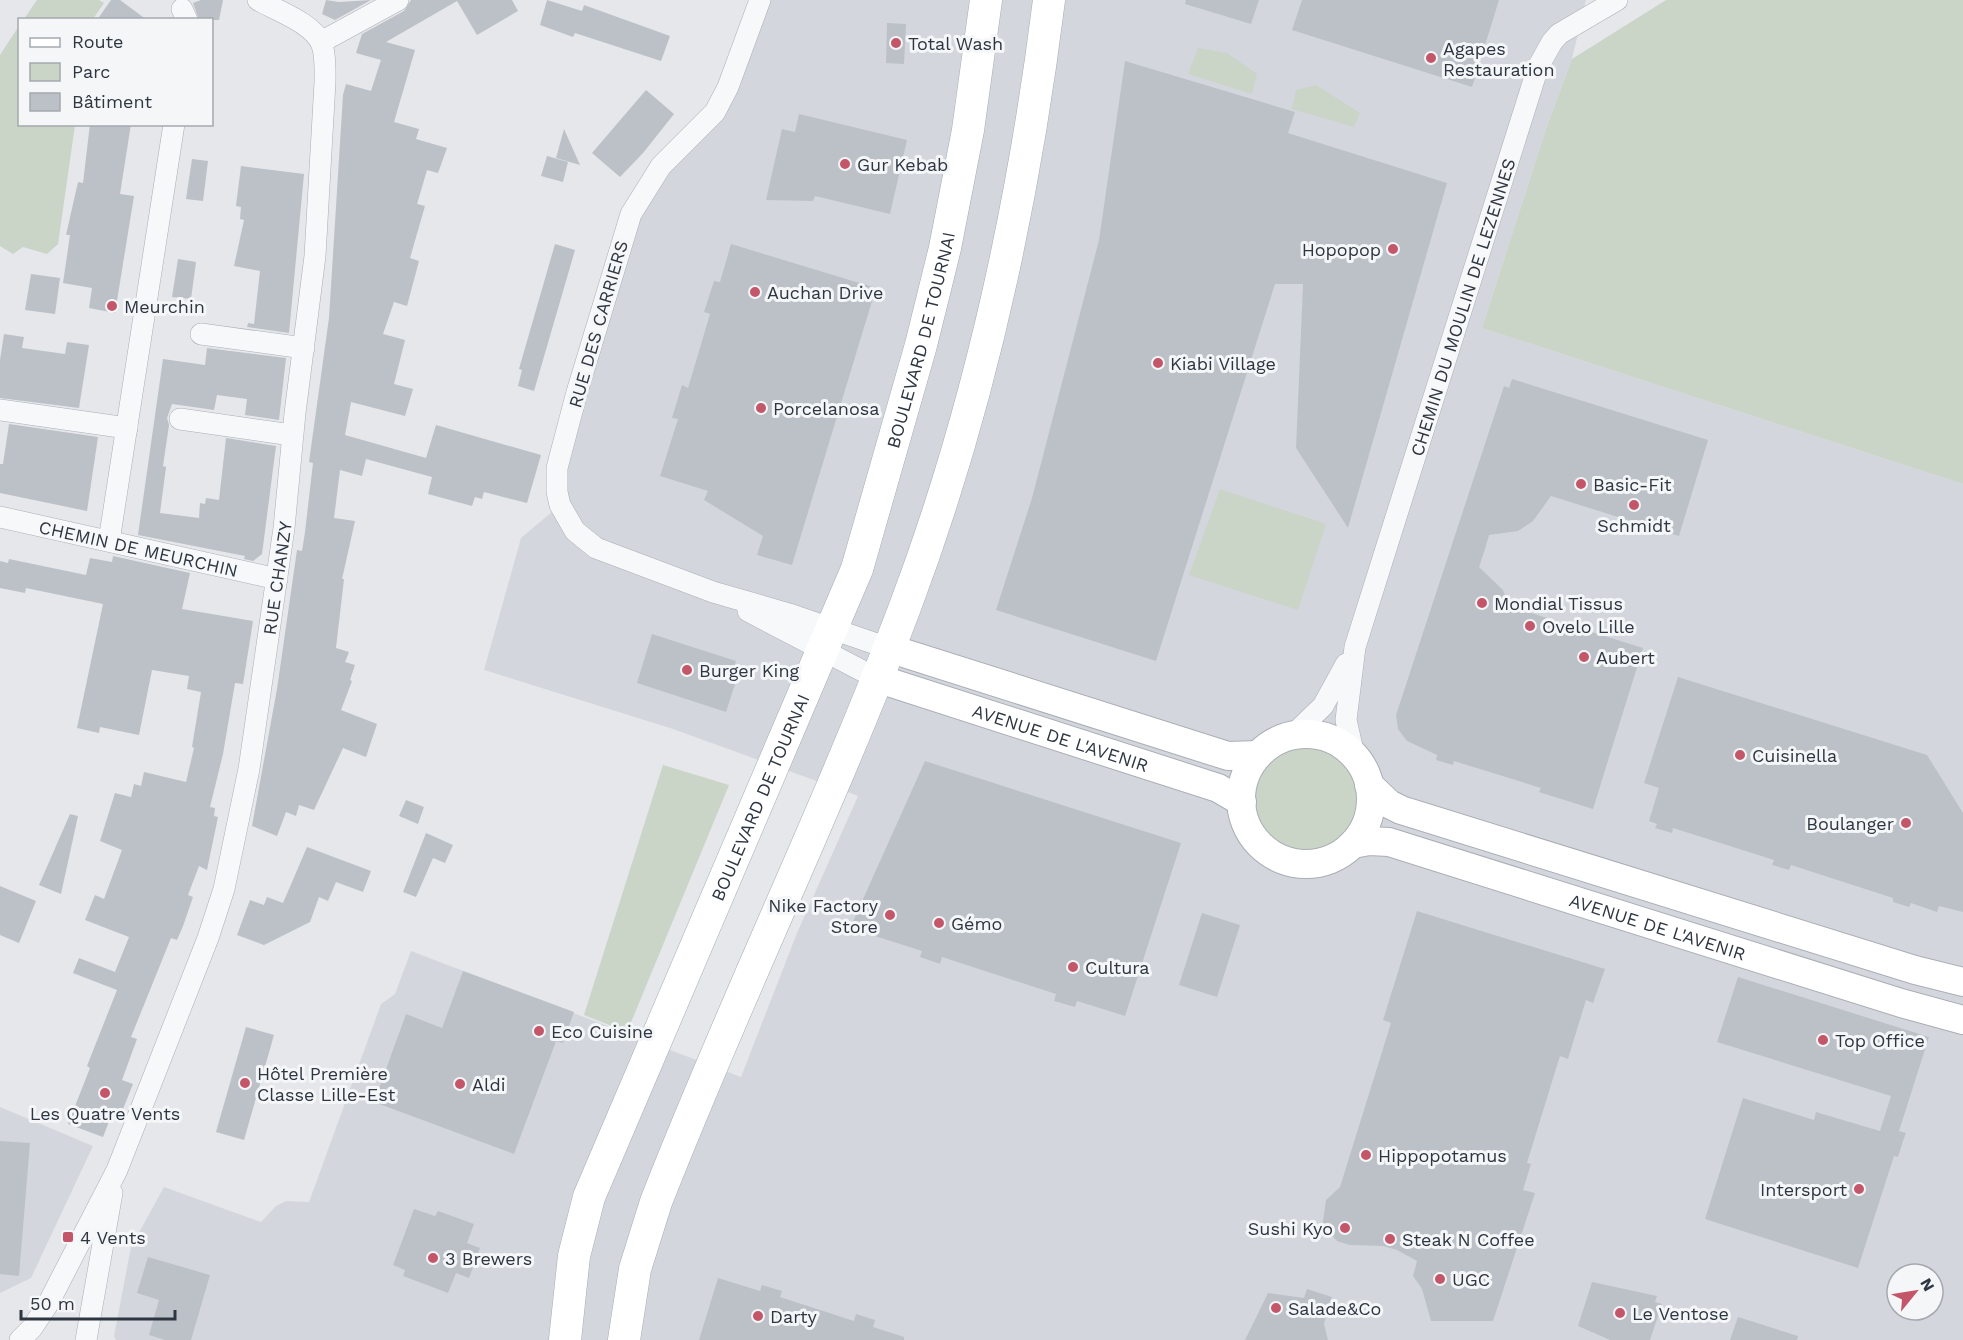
<svg xmlns="http://www.w3.org/2000/svg" width="1963" height="1340" font-family="'Work Sans',sans-serif">
<style>
.built{fill:#d3d7dd;fill-rule:evenodd}
.green{fill:#cad4c7}
.building{fill:#bcc1c8}
.lines{fill:none;stroke-linecap:round;stroke-linejoin:round}
.street-casing{stroke:#aaaeb5;stroke-width:22}
.secondary-casing{stroke:#aaaeb5;stroke-width:30}
.primary-casing{stroke:#a5acb6;stroke-width:33}
.street{stroke:#f7f8fa;stroke-width:21}
.secondary{stroke:#fff;stroke-width:28}
.primary{stroke:#fff;stroke-width:32}
.poi-dot{fill:#c35769;stroke:#f4f6f8;stroke-width:2}
.labels{text-anchor:middle;dominant-baseline:central;stroke-width:6;stroke-linejoin:round;paint-order:stroke}
.poi-label{font-size:18px;fill:#2e3642;stroke:#f4f6f8;text-anchor:start}
.street-label{font-size:18px;fill:#2e3642;stroke:#f4f6f8}
</style>
<rect width="100%" height="100%" fill="#e5e7eb"/>
<g class="built">
<path d="M 763,0 L 1586,0 L 1572,59 L 1546,129 L 1482,328 L 1963,484 L 1963,1340 L 116,1340 L 114,1336 L 131,1247 L 164,1187 L 261,1222 L 276,1206 L 286,1201 L 309,1202 L 381,1004 L 395,994 L 411,951 L 741,1077 L 797,933 L 858,796 L 673,729 L 484,670 L 521,538 L 560,505 L 556,466 L 636,203 L 715,112 ZM 1897,1274 L 1933,1274 L 1933,1310 L 1897,1310 Z"/>
<polygon points="0,1107 93,1146 31,1278 0,1293"/>
</g>
<g class="green">
<polygon points="37,0 99,0 104,3 93,19 24,19"/>
<polygon points="1666,0 1963,0 1963,484 1482,328 1546,129 1572,59"/>
<polygon points="19,26 20,124 75,125 58,244 47,254 23,247 13,254 0,246 0,55"/>
<polygon points="1198,48 1227,53 1257,74 1252,94 1188,74"/>
<polygon points="1316,85 1360,113 1354,127 1292,109 1296,90"/>
<polygon points="1220,489 1326,524 1298,610 1189,575"/>
<circle cx="1307" cy="798" r="53"/>
<polygon points="663,765 729,785 627,1032 584,1015"/>
</g>
<g class="building">
<polygon points="111,0 120,0 147,20 97,20"/>
<polygon points="201,0 223,0 219,20 199,20 193,3"/>
<polygon points="326,0 339,2 371,0 335,20 322,14"/>
<polygon points="411,0 512,0 518,11 477,35 457,1 386,42 415,50 394,122 419,129 416,139 447,148 438,173 427,170 417,204 425,206 410,258 419,261 407,306 394,302 383,334 405,340 394,384 413,389 405,416 351,402 345,435 426,458 436,425 541,455 527,503 484,492 482,499 475,497 472,506 428,494 432,477 366,459 362,476 340,470 334,518 355,521 342,579 344,579 336,648 349,652 345,662 355,665 350,680 352,681 341,710 377,724 366,757 343,748 314,810 299,805 296,816 286,812 277,836 252,826 277,689 297,550 302,551 305,532 313,463 309,462 329,318 343,95 346,84 371,91 381,60 356,53 362,34 404,11"/>
<polygon points="547,0 582,11 584,5 670,36 661,61 575,33 573,37 540,25"/>
<polygon points="1186,0 1259,0 1251,24 1185,4"/>
<polygon points="1302,0 1499,0 1472,87 1292,30"/>
<polygon points="887,23 906,24 904,64 886,63"/>
<polygon points="1125,61 1295,112 1288,133 1447,183 1348,528 1296,448 1303,284 1275,284 1156,661 996,610 1032,498 1099,240"/>
<polygon points="646,90 674,114 643,153 620,177 592,153"/>
<polygon points="799,114 907,140 890,214 815,196 813,201 766,200 782,129 795,132"/>
<polygon points="90,124 131,124 120,194 134,196 115,313 89,308 92,288 63,283 70,235 66,235 78,182 83,183"/>
<polygon points="564,129 580,165 556,158"/>
<polygon points="547,156 568,162 563,182 541,176"/>
<polygon points="192,159 208,161 203,201 186,199"/>
<polygon points="241,166 304,174 289,333 247,327 248,323 254,324 260,271 234,266 244,220 240,219 241,207 236,206"/>
<polygon points="555,244 575,250 534,391 518,386 522,370 519,369"/>
<polygon points="731,244 876,288 792,565 757,555 763,536 704,500 708,491 660,476 678,419 672,418 682,385 688,388 710,314 704,312 714,281 720,282"/>
<polygon points="178,259 196,262 191,299 172,297"/>
<polygon points="31,274 60,278 55,314 25,310"/>
<polygon points="4,334 24,337 22,348 65,354 67,342 89,345 79,408 0,398 0,360"/>
<polygon points="207,348 286,358 279,420 245,415 247,399 217,395 214,410 172,404 167,418 169,425 163,466 166,467 160,513 199,518 200,503 205,504 206,498 219,500 226,438 276,446 262,554 253,561 244,559 245,556 138,535 163,359 205,365"/>
<polygon points="1512,379 1708,440 1679,536 1551,496 1533,521 1518,531 1489,535 1485,549 1479,567 1503,590 1509,606 1643,648 1593,809 1539,792 1541,788 1454,761 1453,765 1436,760 1437,755 1407,741 1398,729 1396,715 1504,386 1509,388"/>
<polygon points="9,424 98,437 87,511 0,493 0,464 3,464"/>
<polygon points="113,556 190,573 182,609 253,621 243,684 235,683 223,754 210,807 215,808 214,816 218,817 207,870 199,866 188,895 193,897 183,926 177,940 171,938 131,1037 137,1039 122,1080 133,1084 121,1114 113,1111 103,1137 68,1124 90,1068 87,1066 117,990 73,973 79,958 115,972 129,937 85,920 95,895 104,899 122,850 100,841 115,793 131,797 134,784 141,786 144,772 186,782 194,748 192,747 201,692 187,689 189,676 152,670 139,735 100,727 99,733 77,728 103,604 26,588 25,593 0,588 0,561 8,563 9,559 86,575 90,558 112,562"/>
<polygon points="652,634 736,661 731,679 736,681 726,712 637,683"/>
<polygon points="1678,677 1927,755 1963,813 1963,912 1939,906 1937,912 1911,903 1909,907 1893,902 1893,898 1791,865 1789,870 1772,865 1774,860 1673,828 1672,833 1655,828 1657,824 1649,821 1659,788 1644,783"/>
<polygon points="925,761 1181,843 1125,1016 1077,1001 1075,1007 1054,1001 1056,994 942,957 940,964 920,957 922,951 850,928"/>
<polygon points="406,800 424,807 418,824 399,816"/>
<polygon points="70,814 78,816 61,894 39,885"/>
<polygon points="426,833 453,845 445,863 433,858 416,897 403,892"/>
<polygon points="307,847 371,871 363,892 336,882 328,901 319,897 310,922 264,945 237,935 250,900 264,905 267,897 283,903"/>
<polygon points="0,886 36,901 19,943 0,935"/>
<polygon points="1417,911 1605,969 1593,1003 1586,1000 1568,1059 1560,1056 1555,1072 1527,1163 1531,1164 1523,1190 1535,1193 1493,1321 1431,1321 1422,1289 1413,1276 1417,1261 1397,1250 1383,1246 1350,1245 1337,1241 1326,1229 1323,1221 1326,1200 1340,1187 1391,1023 1383,1020"/>
<polygon points="1202,913 1240,925 1217,997 1179,985"/>
<polygon points="463,971 574,1012 563,1043 556,1041 555,1044 514,1154 374,1102 406,1014 442,1028"/>
<polygon points="1738,977 1929,1037 1899,1131 1906,1133 1903,1141 1898,1157 1894,1156 1858,1268 1705,1219 1743,1098 1814,1120 1816,1112 1880,1131 1891,1096 1717,1042"/>
<polygon points="246,1027 274,1035 244,1140 216,1132"/>
<polygon points="0,1141 30,1143 19,1276 0,1274"/>
<polygon points="414,1209 435,1216 438,1211 474,1224 467,1243 480,1248 469,1278 456,1273 448,1293 403,1276 405,1270 393,1265"/>
<polygon points="148,1257 210,1275 191,1340 165,1340 149,1335 159,1300 137,1293"/>
<polygon points="718,1278 760,1291 762,1285 782,1291 780,1297 854,1321 856,1314 875,1320 873,1327 904,1337 904,1340 699,1340"/>
<polygon points="1592,1282 1657,1296 1655,1302 1662,1304 1650,1340 1610,1340 1578,1326"/>
<polygon points="1307,1289 1332,1297 1324,1324 1328,1340 1245,1340 1268,1293 1304,1298"/>
<polygon points="1738,1317 1798,1336 1797,1340 1730,1340"/>
</g>
<g class="lines">
<g class="street-casing">
<g id="street">
<polyline points="760,0 728,87 715,112 661,166 631,214 577,392 557,468 557,492 560,505 575,531 596,548 713,592 789,614 888,648"/>
<polyline points="182,9 187,20"/>
<polyline points="321,42 398,0"/>
<polyline points="201,334 304,348"/>
<polyline points="0,410 127,428"/>
<polyline points="180,419 292,435"/>
<path id="s1" d="M 0,517 L 277,579"/>
<polyline points="109,541 174,124"/>
<polyline points="748,611 876,678"/>
<polyline points="1293,735 1323,706 1346,664"/>
<path id="s2" d="M 1354,755 L 1346,720 L 1355,647 L 1538,67 L 1552,42 L 1559,34 L 1617,0"/>
<path id="s3" d="M 20,1340 L 32,1328 L 48,1304 L 117,1170 L 208,938 L 224,889 L 249,769 L 284,528 L 295,413 L 315,256 L 325,82 C 325,70 326,57 322,45 C 314,23 277,11 258,0"/>
<polyline points="86,1340 112,1193"/>
</g>
</g>
<g class="secondary-casing">
<g id="secondary">
<polyline points="888,648 1228,756 1258,755"/>
<path id="s4" d="M 876,678 L 1218,788 L 1242,802"/>
<circle cx="1306" cy="799" r="65"/>
<polyline points="1369,785 1389,804 1401,810 1915,970 1963,982"/>
<path id="s5" d="M 1353,844 L 1369,841 L 1389,842 L 1901,1003 L 1963,1020"/>
</g>
</g>
<g class="primary-casing">
<g id="primary">
<path id="s6" d="M 565,1340 L 574,1256 L 589,1197 L 857,569 L 921,345 L 945,248 L 968,130 L 986,0"/>
<path d="M 624,1340 L 635,1269 L 656,1202 C 734,1002 829,808 905,607 C 979,411 1023,208 1049,0"/>
</g>
</g>
<use href="#street" class="street"/>
<use href="#secondary" class="secondary"/>
<use href="#primary" class="primary"/>
</g>
<g class="poi-dot">
<circle cx="896" cy="43" r="6"/>
<circle cx="1431" cy="58" r="6"/>
<circle cx="845" cy="164" r="6"/>
<circle cx="1393" cy="249" r="6"/>
<circle cx="755" cy="292" r="6"/>
<circle cx="112" cy="306" r="6"/>
<circle cx="1158" cy="363" r="6"/>
<circle cx="761" cy="408" r="6"/>
<circle cx="1581" cy="484" r="6"/>
<circle cx="1634" cy="505" r="6"/>
<circle cx="1482" cy="603" r="6"/>
<circle cx="1530" cy="626" r="6"/>
<circle cx="1584" cy="657" r="6"/>
<circle cx="687" cy="670" r="6"/>
<circle cx="1740" cy="755" r="6"/>
<circle cx="1906" cy="823" r="6"/>
<circle cx="890" cy="915" r="6"/>
<circle cx="939" cy="923" r="6"/>
<circle cx="1073" cy="967" r="6"/>
<circle cx="539" cy="1031" r="6"/>
<circle cx="1823" cy="1040" r="6"/>
<circle cx="245" cy="1083" r="6"/>
<circle cx="460" cy="1084" r="6"/>
<circle cx="105" cy="1093" r="6"/>
<circle cx="1366" cy="1155" r="6"/>
<circle cx="1859" cy="1189" r="6"/>
<circle cx="1345" cy="1228" r="6"/>
<rect x="62" y="1231" width="12" height="12" rx="3"/>
<circle cx="1390" cy="1239" r="6"/>
<circle cx="433" cy="1258" r="6"/>
<circle cx="1440" cy="1279" r="6"/>
<circle cx="1276" cy="1308" r="6"/>
<circle cx="1620" cy="1313" r="6"/>
<circle cx="758" cy="1316" r="6"/>
</g>
<g class="labels">
<g class="poi-label">
<text x="908" y="43">Total Wash</text>
<text x="1443" y="48">Agapes<tspan x="1443" dy="21">Restauration</tspan></text>
<text x="857" y="164">Gur Kebab</text>
<text x="1381" y="249" text-anchor="end">Hopopop</text>
<text x="767" y="292">Auchan Drive</text>
<text x="124" y="306">Meurchin</text>
<text x="1170" y="363">Kiabi Village</text>
<text x="773" y="408">Porcelanosa</text>
<text x="1593" y="484">Basic-Fit</text>
<text x="1634" y="525" text-anchor="middle">Schmidt</text>
<text x="1494" y="603">Mondial Tissus</text>
<text x="1542" y="626">Ovelo Lille</text>
<text x="1596" y="657">Aubert</text>
<text x="699" y="670">Burger King</text>
<text x="1752" y="755">Cuisinella</text>
<text x="1894" y="823" text-anchor="end">Boulanger</text>
<text x="878" y="905" text-anchor="end">Nike Factory<tspan x="878" dy="21">Store</tspan></text>
<text x="951" y="923">Gémo</text>
<text x="1085" y="967">Cultura</text>
<text x="551" y="1031">Eco Cuisine</text>
<text x="1835" y="1040">Top Office</text>
<text x="257" y="1073">Hôtel Première<tspan x="257" dy="21">Classe Lille-Est</tspan></text>
<text x="472" y="1084">Aldi</text>
<text x="105" y="1113" text-anchor="middle">Les Quatre Vents</text>
<text x="1378" y="1155">Hippopotamus</text>
<text x="1847" y="1189" text-anchor="end">Intersport</text>
<text x="1333" y="1228" text-anchor="end">Sushi Kyo</text>
<text x="80" y="1237">4 Vents</text>
<text x="1402" y="1239">Steak N Coffee</text>
<text x="445" y="1258">3 Brewers</text>
<text x="1452" y="1279">UGC</text>
<text x="1288" y="1308">Salade&amp;Co</text>
<text x="1632" y="1313">Le Ventose</text>
<text x="770" y="1316">Darty</text>
</g>
<g class="street-label">
<text stroke="none"><textPath href="#s2" startOffset="466">CHEMIN DU MOULIN DE LEZENNES</textPath></text>
<text transform="translate(598 324) rotate(-74)">RUE DES CARRIERS</text>
<text stroke="none"><textPath href="#s6" startOffset="1066">BOULEVARD DE TOURNAI</textPath></text>
<text stroke="none"><textPath href="#s1" startOffset="142">CHEMIN DE MEURCHIN</textPath></text>
<text stroke="none"><textPath href="#s3" startOffset="813">RUE CHANZY</textPath></text>
<text stroke="none"><textPath href="#s4" startOffset="194">AVENUE DE L'AVENIR</textPath></text>
<text stroke="none"><textPath href="#s6" startOffset="580">BOULEVARD DE TOURNAI</textPath></text>
<text stroke="none"><textPath href="#s5" startOffset="318">AVENUE DE L'AVENIR</textPath></text>
</g>
</g>
<rect x="18" y="18" width="195" height="108" fill="#f4f6f8" stroke="#a5a9af" stroke-width="1.5"/>
<rect x="30" y="38" width="30" height="9" fill="#ffffff" stroke="#a5a9af" stroke-width="1.5"/>
<text x="72" y="48" font-size="18" fill="#2e3642">Route</text>
<rect x="30" y="63" width="30" height="18" fill="#cad4c7" stroke="#a5a9af" stroke-width="1.5"/>
<text x="72" y="78" font-size="18" fill="#2e3642">Parc</text>
<rect x="30" y="93" width="30" height="18" fill="#bcc1c8" stroke="#a5a9af" stroke-width="1.5"/>
<text x="72" y="108" font-size="18" fill="#2e3642">Bâtiment</text>
<g transform="translate(1915 1292) rotate(60)"><circle r="28" fill="#f4f6f8" stroke="#a5a9af" stroke-width="1.5"/>
<path d="M0-4.5L10 22L0 15L-10 22Z" fill="#c35769"/>
<text y="-9" font-size="16" font-weight="bold" text-anchor="middle" fill="#2e3642">N</text>
</g>
<path d="M21 1310v9h154v-9" fill="none" stroke="#2e3642" stroke-width="3"/>
<text x="30" y="1310" font-size="18" fill="#2e3642" stroke="#f4f6f8" stroke-width="4.5" paint-order="stroke">50 m</text>
</svg>
